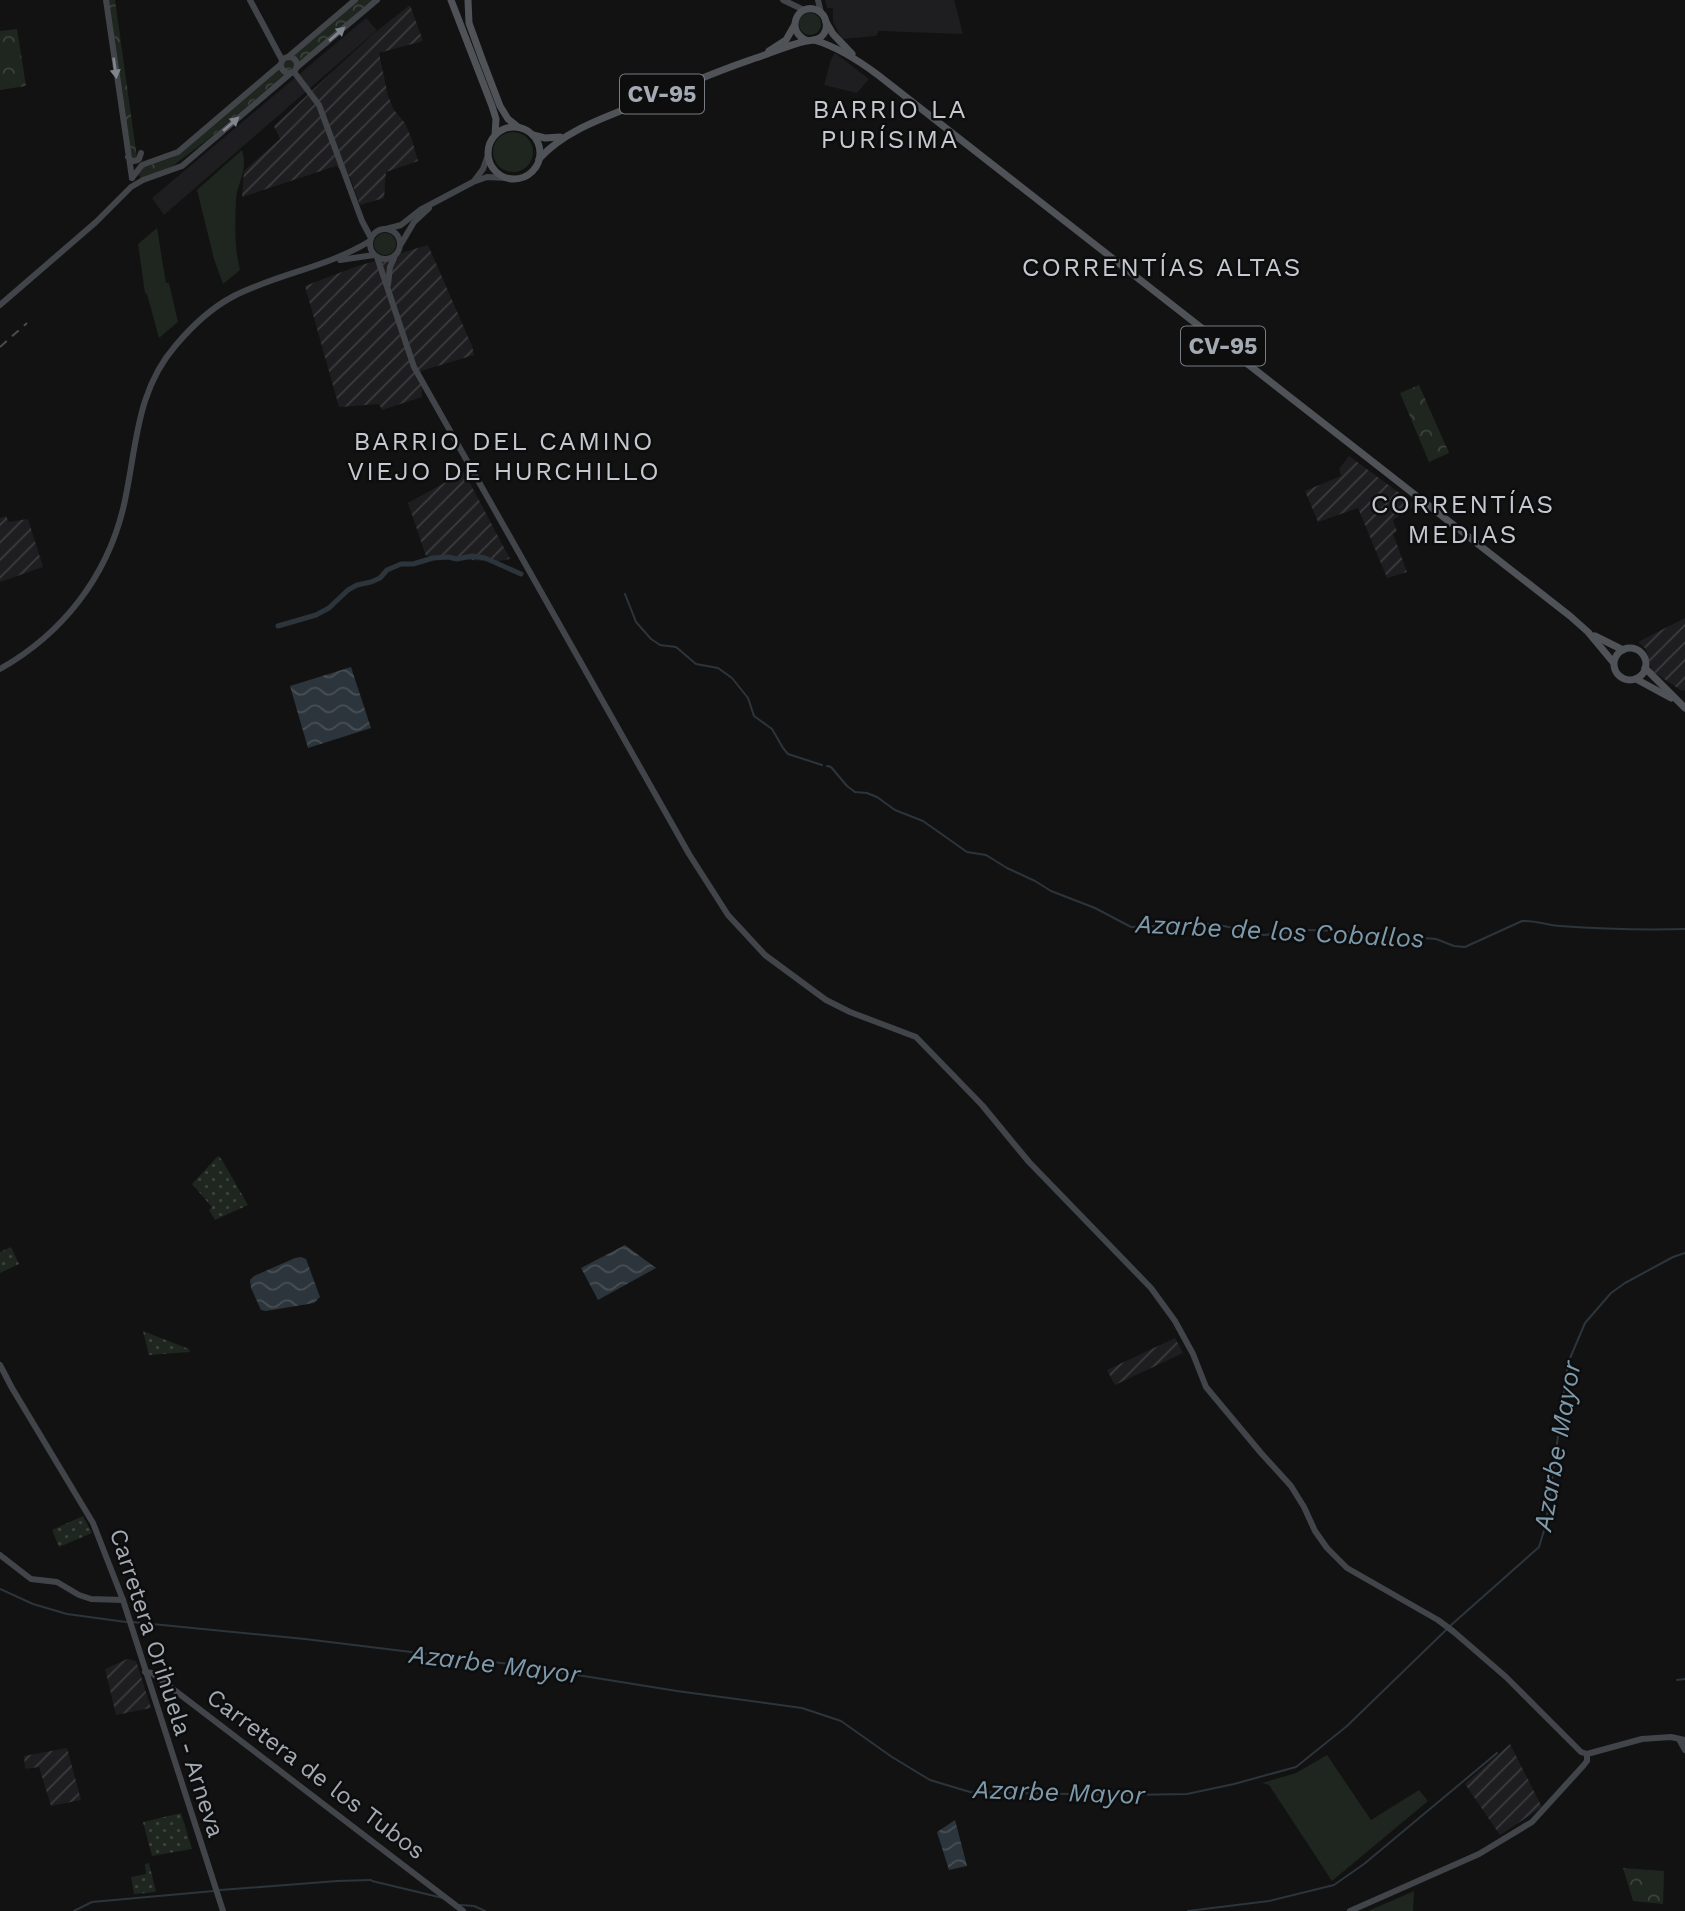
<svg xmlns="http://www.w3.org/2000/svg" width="1685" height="1911" font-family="'Work Sans',sans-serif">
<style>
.built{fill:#1e1e20}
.industrial{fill:url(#industrial-furrows)}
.grass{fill:#1e261f}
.park{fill:url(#park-crowns)}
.garden{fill:url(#garden-dots)}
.water{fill:url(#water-waves)}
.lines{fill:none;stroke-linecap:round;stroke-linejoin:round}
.stream{stroke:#2c353b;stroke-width:2}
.canal{stroke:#2c353b;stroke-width:5}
.secondary{stroke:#414448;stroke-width:6}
.primary{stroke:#4f5257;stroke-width:7}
.rail{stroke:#4a4c51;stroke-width:2;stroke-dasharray:9 7;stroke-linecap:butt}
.oneway{fill:#81868e}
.labels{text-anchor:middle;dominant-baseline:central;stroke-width:5;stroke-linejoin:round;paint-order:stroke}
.shield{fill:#0d0d0e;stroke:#777b82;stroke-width:2}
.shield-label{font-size:23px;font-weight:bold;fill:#a4aab3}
.street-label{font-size:24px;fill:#a4aab3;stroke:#0d0d0e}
.neighbourhood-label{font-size:26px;letter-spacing:2px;fill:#c5c9cf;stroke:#0d0d0e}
.water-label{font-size:26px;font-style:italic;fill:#7d9aac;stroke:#0d0d0e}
</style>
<defs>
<pattern id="industrial-furrows" width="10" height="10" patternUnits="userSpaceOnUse" patternTransform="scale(1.75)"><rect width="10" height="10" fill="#1e1e20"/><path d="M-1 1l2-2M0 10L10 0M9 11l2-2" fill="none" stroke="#3c3c3e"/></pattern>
<pattern id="park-crowns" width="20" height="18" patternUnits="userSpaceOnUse" patternTransform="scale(1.75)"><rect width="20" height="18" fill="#1e261f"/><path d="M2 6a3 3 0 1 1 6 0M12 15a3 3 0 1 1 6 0" fill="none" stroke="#3c433d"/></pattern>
<pattern id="garden-dots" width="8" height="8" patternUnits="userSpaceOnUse" patternTransform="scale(1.75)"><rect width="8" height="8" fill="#1e261f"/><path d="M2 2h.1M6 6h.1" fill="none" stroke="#3c433d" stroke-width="1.8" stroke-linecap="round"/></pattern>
<pattern id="water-waves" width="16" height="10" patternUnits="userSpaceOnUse" patternTransform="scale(1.75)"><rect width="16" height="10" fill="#2c353b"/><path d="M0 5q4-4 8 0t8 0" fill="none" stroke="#485055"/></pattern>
</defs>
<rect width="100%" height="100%" fill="#121213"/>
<g class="built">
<polygon points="825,0 954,0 963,34 879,31 876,36 842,39 833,22 833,8 827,8"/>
<polygon points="366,18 377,30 164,215 152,198"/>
<polygon points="835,53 869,79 857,93 824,85 831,59"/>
</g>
<g class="industrial">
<polygon points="410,5 423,41 379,53 388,96 394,110 405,123 412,140 418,161 386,172 384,198 360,205 350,177 336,166 242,197 244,171 280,139 274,126 373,34"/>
<polygon points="428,245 472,346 474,355 421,371 422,397 382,410 379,404 339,407 305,286 355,267"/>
<polygon points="1349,456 1416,505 1393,520 1397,532 1393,534 1407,572 1387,578 1358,508 1318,522 1305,491 1341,476 1339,469"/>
<polygon points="464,472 510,559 494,562 426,556 408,503"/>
<polygon points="6,516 9,522 28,519 43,567 0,582 0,518"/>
<polygon points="1685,618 1685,690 1682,691 1652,671 1646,649 1638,642"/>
<polygon points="1175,1338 1183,1353 1115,1385 1107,1370"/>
<polygon points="127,1659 136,1661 151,1708 116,1715 105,1669"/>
<polygon points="1510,1744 1542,1807 1500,1835 1465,1784"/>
<polygon points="67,1748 81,1800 51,1806 39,1767 25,1769 24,1756"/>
</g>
<g class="grass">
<circle cx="810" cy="24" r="11"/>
<circle cx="513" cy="152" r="20"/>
<path d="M 242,150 C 243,154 244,157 244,161 C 245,174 237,186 236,199 C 235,222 234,247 240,270 L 223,284 L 214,259 L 197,190 Z"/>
<polygon points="157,228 166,283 169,283 178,322 159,338 147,294 145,293 138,244"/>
<circle cx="385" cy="244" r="11"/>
<polygon points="1327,1755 1371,1820 1419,1790 1428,1801 1332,1881 1269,1785 1262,1783 1296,1773"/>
<polygon points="1414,1891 1413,1911 1368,1911"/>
</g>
<g class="park">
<polygon points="108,0 115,0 137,158 132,158"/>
<polygon points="357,0 373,0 207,140 174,165 142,182 137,170 171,158 182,152"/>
<polygon points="17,29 26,86 0,90 0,31"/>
<polygon points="1419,385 1449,453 1429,462 1400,393"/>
<polygon points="1623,1868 1664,1871 1663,1904 1633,1901"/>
</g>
<g class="garden">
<polygon points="218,1156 222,1160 248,1205 215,1220 209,1210 212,1207 192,1184"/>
<polygon points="11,1247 19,1264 0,1273 0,1252"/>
<polygon points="143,1331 189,1349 190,1352 149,1355"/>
<polygon points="83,1516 92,1533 59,1547 52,1530"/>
<polygon points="181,1813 192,1849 152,1856 143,1822"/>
<polygon points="149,1863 156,1892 134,1894 131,1877 146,1874 145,1864"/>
</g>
<g class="water">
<polygon points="351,667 371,728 308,748 290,686"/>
<polygon points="625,1245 656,1268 598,1300 581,1268"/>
<polygon points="301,1257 306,1259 320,1297 314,1303 266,1311 261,1310 251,1288 250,1280 254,1276 295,1258"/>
<polygon points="955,1820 967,1866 949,1870 937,1832"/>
</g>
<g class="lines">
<g class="stream">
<polyline points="625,594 636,622 651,639 660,645 676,647 696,664 718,668 732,678 748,698 754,716 772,729 783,748 788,754 822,765"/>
<path d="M 827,766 L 831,767 L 847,786 L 855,792 L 867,793 L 877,797 L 895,810 L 923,821 L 967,852 L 986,855 L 1007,868 L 1035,881 L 1051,891 L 1095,908 L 1131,927 L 1215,924 L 1264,935 L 1310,930 L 1340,931 L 1436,939 L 1454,946 L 1465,947 L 1522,921 C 1536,920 1546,925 1560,926 C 1601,929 1643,930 1685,929"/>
<polyline points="0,1589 33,1604 67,1614 126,1622"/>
<polyline points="132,1622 305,1639 509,1664 677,1691 802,1708 841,1721 892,1757 930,1780 970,1792 1125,1795 1187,1794 1234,1784 1296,1767 1347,1726 1446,1630"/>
<polyline points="1450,1626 1539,1547 1546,1524 1568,1363 1585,1323 1611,1293 1625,1283 1673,1257 1685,1253"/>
<polyline points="1677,1680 1685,1679"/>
<polyline points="372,1881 443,1898"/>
<polyline points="220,1890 337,1881 371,1880"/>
<polyline points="460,1905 474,1906 485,1911"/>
<polyline points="74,1911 92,1902 214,1891"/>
<polyline points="1188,1911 1269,1901 1334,1885 1364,1864 1497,1753"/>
</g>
<polyline class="canal" points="278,626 316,615 329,608 348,590 357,585 371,582 380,578 387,570 401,564 413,564 433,558 448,557 457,559 472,556 485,558 521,574"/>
<g class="secondary">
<polyline points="106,0 132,178"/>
<polyline points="250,0 282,60"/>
<polyline points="783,0 804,10"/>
<polyline points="818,0 821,13"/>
<circle cx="289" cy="65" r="8"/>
<polyline points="288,57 355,0"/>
<polyline points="296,68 377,0"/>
<polyline points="294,72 319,105 362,221 371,238"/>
<path d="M 128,157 C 131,162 135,162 139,159 L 141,153"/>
<polyline points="132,178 142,165 178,152 280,65"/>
<polyline points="474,181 483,169 488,155"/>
<circle cx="385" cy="244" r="15"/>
<polyline points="386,229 401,225 420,210 473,182 487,177 506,178"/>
<polyline points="401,244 414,222 429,208"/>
<polyline points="377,257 414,367 689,854 728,915 765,955 826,1000 850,1012 916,1037 982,1105 1029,1162 1151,1288 1175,1321 1193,1354 1206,1387 1261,1453 1291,1486 1304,1507 1315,1531 1327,1548 1347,1568 1438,1620 1454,1632 1506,1677 1581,1752 1587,1754"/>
<polyline points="340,260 374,255"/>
<polyline points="388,285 390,267 394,258"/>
<polyline points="0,305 96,222 131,187 143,180 182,166 291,73"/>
<path d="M 0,669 C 62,634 106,578 123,509 C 137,451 134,393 176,345 C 192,326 210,309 232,297 C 276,274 326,268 370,241"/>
<polyline points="0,1365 12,1388 93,1523 123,1600 223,1911"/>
<polyline points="0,1555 31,1579 57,1582 79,1595 91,1599 123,1600"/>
<polyline points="145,1672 152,1673 463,1911"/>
<polyline points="1679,1739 1685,1750"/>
<polyline points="1587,1754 1642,1739 1671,1737 1685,1740"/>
<polyline points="1350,1911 1479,1854 1532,1822 1583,1766 1587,1761 1587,1754"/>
</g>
<g class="primary">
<polyline points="451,0 492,106 496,119 495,135"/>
<polyline points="468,0 469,23 482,59 500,106 508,119 518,127"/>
<polyline points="826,22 833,34 852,54"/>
<path d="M 814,40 C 838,47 858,60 878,75 L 1570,616 L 1588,632 L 1613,662"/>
<polyline points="769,51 786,40 794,26"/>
<circle cx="514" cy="153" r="26"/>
<polyline points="533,135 545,138 560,137"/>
<path d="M 539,159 C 566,129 609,116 646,101 C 680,87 715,72 750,60 C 769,54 788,45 806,41 C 811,40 816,41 821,37 C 830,29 827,15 817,10 C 797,2 784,32 808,41"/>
<polyline points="1595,636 1623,650"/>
<circle cx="1630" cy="664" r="16"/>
<polyline points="1645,668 1685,708"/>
<polyline points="1636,679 1671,698"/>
</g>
<polyline class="rail" points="0,347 27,323"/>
</g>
<defs><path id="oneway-solid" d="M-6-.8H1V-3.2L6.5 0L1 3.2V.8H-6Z" transform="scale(1.75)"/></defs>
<g class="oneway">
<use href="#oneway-solid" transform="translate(337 34) rotate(-41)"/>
<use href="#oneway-solid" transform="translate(115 68) rotate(82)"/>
<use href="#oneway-solid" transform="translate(231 124) rotate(-41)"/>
</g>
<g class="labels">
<g class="shield">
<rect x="620" y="74.5" width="84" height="39" rx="5"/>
<rect x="1181" y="326.5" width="84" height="39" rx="5"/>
</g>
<g class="shield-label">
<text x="662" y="94">CV-95</text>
<text x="1223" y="346">CV-95</text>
</g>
<g class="street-label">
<text transform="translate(167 1683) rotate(72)">Carretera Orihuela - Arneva</text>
<text transform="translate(316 1774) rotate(37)">Carretera de los Tubos</text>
</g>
<g class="neighbourhood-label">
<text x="890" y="109">BARRIO LA<tspan x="890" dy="30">PURÍSIMA</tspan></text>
<text x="1162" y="267">CORRENTÍAS ALTAS</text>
<text x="504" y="441">BARRIO DEL CAMINO<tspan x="504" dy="30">VIEJO DE HURCHILLO</tspan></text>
<text x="1463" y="504">CORRENTÍAS<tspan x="1463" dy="30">MEDIAS</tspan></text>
</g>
<g class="water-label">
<text transform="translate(1280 931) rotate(3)">Azarbe de los Coballos</text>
<text transform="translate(1557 1446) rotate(-80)">Azarbe Mayor</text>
<text transform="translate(495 1664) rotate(7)">Azarbe Mayor</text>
<text transform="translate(1059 1792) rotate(2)">Azarbe Mayor</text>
</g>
</g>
</svg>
